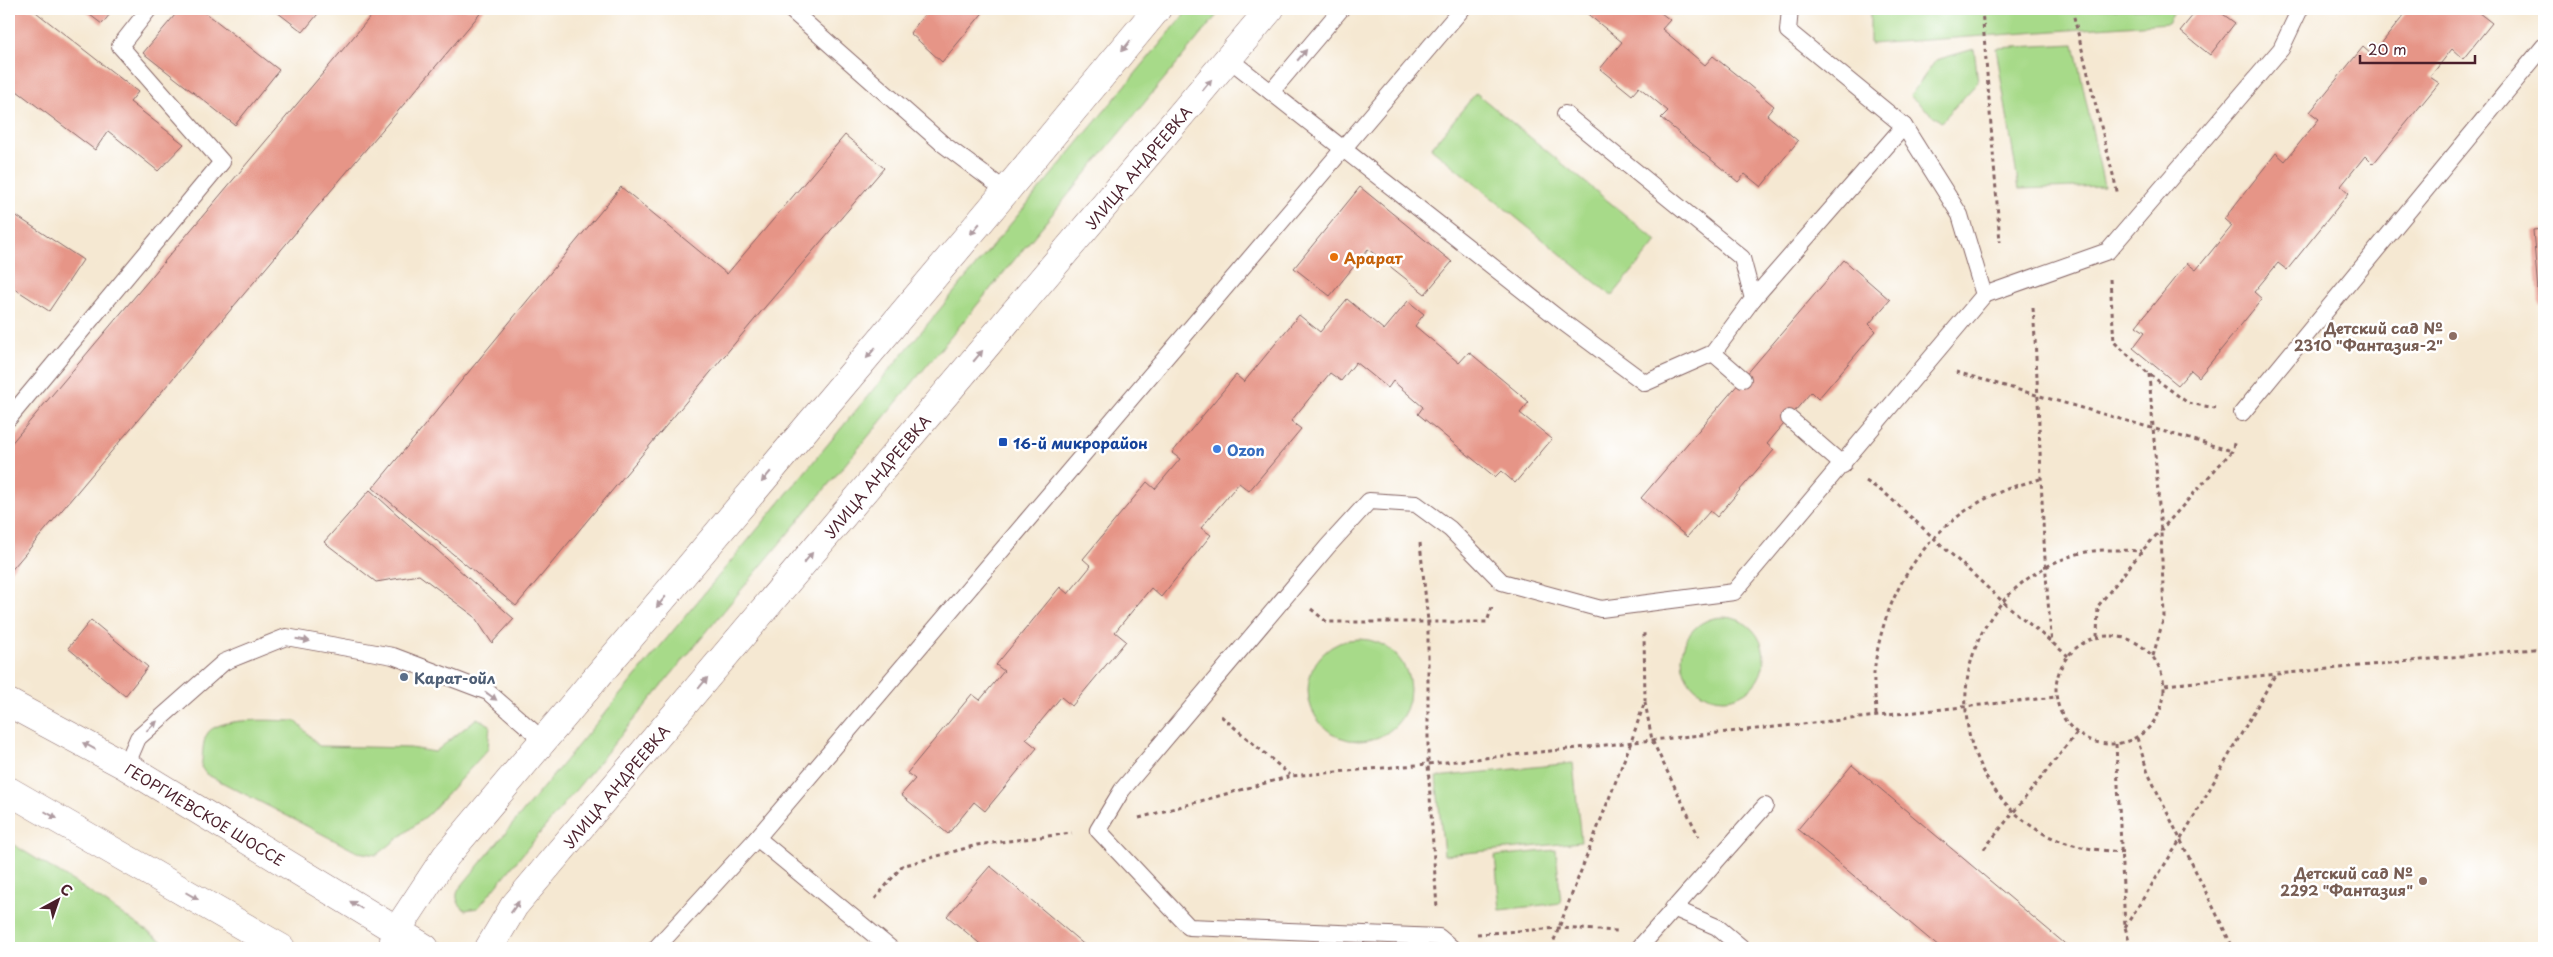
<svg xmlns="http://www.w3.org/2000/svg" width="2553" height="957" font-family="'Playpen Sans',sans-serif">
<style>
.green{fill:#a7da89;stroke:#787c5a}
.building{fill:#e69587}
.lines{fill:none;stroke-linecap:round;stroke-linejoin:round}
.service-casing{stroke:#866565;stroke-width:18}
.primary-casing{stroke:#866565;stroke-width:29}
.path{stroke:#866565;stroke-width:3;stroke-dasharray:4 4;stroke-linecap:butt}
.service{stroke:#fff;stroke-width:16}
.primary{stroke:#fff;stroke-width:28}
.oneway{fill:#ae9aa0}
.food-dot{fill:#e8710a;stroke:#fff;stroke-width:2}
.education-dot{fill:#8d6e63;stroke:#fff;stroke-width:2}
.transit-dot{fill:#1a4fb4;stroke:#fff;stroke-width:2}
.shop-dot{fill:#3f7fe0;stroke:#fff;stroke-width:2}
.service-dot{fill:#5c6f8a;stroke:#fff;stroke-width:2}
.labels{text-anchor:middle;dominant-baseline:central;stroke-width:5;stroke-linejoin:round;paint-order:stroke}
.street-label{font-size:15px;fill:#4a1f2b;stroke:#fff}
.food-label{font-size:15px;font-weight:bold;fill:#c56008;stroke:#fff;text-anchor:start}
.education-label{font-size:15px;font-weight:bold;fill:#785e54;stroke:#fff;text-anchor:end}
.transit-label{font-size:15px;font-weight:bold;fill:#164399;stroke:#fff;text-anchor:start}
.shop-label{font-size:15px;font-weight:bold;fill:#366cbe;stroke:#fff;text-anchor:start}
.service-label{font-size:15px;font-weight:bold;fill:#4e5e75;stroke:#fff;text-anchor:start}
</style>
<rect width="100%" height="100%" fill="#fff"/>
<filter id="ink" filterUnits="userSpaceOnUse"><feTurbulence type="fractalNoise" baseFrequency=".02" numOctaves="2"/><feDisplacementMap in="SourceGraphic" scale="10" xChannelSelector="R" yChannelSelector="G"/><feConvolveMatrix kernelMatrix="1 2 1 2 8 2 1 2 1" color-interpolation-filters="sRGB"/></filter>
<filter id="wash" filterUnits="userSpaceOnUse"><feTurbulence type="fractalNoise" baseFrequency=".0096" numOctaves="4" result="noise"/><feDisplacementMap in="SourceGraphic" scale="20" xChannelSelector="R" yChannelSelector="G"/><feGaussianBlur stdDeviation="1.12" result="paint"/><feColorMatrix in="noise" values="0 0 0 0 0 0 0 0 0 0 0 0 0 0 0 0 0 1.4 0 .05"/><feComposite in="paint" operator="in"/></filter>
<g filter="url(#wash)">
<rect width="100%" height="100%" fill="#f5e8d2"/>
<g class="green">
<path d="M 1189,9 L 1222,9 L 478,908 L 465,910 C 458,904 455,899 458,890 Z"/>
<polygon points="1870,9 2176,9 2168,23 1870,44"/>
<polygon points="2074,44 2104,186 2019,189 1996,48"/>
<polygon points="1974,49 1978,82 1941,122 1910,96 1936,60"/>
<polygon points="1476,93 1657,241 1612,296 1431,148"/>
<circle cx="1723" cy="658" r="41"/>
<circle cx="1359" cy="690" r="51"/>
<path d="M 477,718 L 490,725 L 488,749 L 429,814 L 377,855 L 357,852 L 206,774 L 201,767 C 203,758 202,744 206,736 C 214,715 277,721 296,721 L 319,746 L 410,748 L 435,752 Z"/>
<polygon points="1573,763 1581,842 1444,855 1436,777"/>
<polygon points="9,842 79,885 172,948 9,948"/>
<polygon points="1556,850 1561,903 1500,910 1495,856"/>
</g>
<g id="blocks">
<g class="building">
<polygon points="9,9 32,9 138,92 130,102 184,144 158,171 108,131 95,150 9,85"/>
<polygon points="82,9 114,9 102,24"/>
<polygon points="180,9 201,9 279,70 235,125 143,53"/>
<polygon points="273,9 322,9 303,32"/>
<polygon points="377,9 484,9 9,573 9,446"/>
<polygon points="929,9 986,9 942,62 910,33"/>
<polygon points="1586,9 1656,9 1670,20 1662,29 1705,65 1713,56 1744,81 1774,106 1767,115 1798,141 1761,187 1745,174 1738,182 1661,118 1668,111 1639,87 1632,95 1600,69 1622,42 1584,11"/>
<polygon points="2198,9 2216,9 2235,23 2210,55 2180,31"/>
<polygon points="2409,9 2474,9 2492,23 2463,59 2452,49 2430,77 2439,83 2373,164 2365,156 2341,186 2349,193 2287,270 2278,263 2254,292 2262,299 2199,377 2191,370 2178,385 2133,348 2145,332 2136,326 2187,263 2196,270 2232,226 2224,219 2276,153 2285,161 2319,119 2310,112 2363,47 2372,55"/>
<polygon points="845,135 884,168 765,307 516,606 373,488 621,187 727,274"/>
<polygon points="1360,187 1452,262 1425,294 1368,249 1330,296 1294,268"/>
<polygon points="9,211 83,260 49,311 9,285"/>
<polygon points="2544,229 2544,303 2539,304 2533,230"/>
<polygon points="1844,260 1890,300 1869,324 1876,331 1818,399 1811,392 1767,444 1774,450 1717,517 1710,511 1687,537 1641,498"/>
<polygon points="1347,299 1384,330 1408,301 1424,314 1415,326 1459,363 1469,352 1529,402 1520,413 1552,439 1515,483 1501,471 1495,477 1418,414 1423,407 1393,381 1388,388 1356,362 1341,381 1330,373 1291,421 1301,429 1249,491 1239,483 1201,528 1211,535 1161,597 1151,588 1115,632 1126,641 1072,706 1061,697 1026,739 1037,748 985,811 974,802 948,834 901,795 915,779 907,773 972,694 980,700 1004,671 996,665 1060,587 1068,594 1091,566 1083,559 1147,482 1155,489 1180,459 1172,453 1236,375 1244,382 1299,315 1320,332"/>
<polygon points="370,490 514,619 492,643 474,616 419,575 376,582 324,542"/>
<polygon points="91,620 148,667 125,696 68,648"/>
<polygon points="1852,765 2070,948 1940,948 1798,829"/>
<polygon points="990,866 1036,904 1088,948 985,948 947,916"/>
</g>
</g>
</g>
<g filter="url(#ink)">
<use href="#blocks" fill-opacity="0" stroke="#866565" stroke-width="1"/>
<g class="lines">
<g class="service-casing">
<g id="service">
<polyline points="790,9 943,144 1006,191"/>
<polyline points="1790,9 1788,31 1904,126 1960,215 1984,295"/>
<polyline points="1229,59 1563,322 1645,383 1713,353 1753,299 1742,258 1565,114"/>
<polyline points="1271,92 1341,9"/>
<polyline points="1753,299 1904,126"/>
<polyline points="1713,353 1743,379"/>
<polyline points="2242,413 2544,46"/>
<polyline points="9,418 222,162 120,46 149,9"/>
<polyline points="1789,418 1843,465"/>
<polyline points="126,766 138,738 224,662 286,637 393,656 488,692 544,741"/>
<polyline points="757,838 890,948"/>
<polyline points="1673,908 1717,927 1742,948"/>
<polyline points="656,948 757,838 1462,9"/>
<polyline points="1452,948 1439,937 1189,927 1098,830 1122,790 1328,546 1369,501 1416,504 1450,529 1502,582 1601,609 1734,592 1984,295 2108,251 2281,49 2300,9"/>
<polyline points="1639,948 1765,806"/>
</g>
</g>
<g class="primary-casing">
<g id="primary">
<polyline points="9,703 126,766 425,948"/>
<polyline points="9,791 281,948"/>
<polyline points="392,948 397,930 446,856 1006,191 1157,9"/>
<polyline points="489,948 514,906 1270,9"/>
</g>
</g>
<g class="path">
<polyline points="1982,9 2000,242"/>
<polyline points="2072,9 2118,195"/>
<polyline points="2110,279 2114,342 2149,374 2188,403 2215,408"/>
<path d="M 2033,308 C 2041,420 2040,532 2052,644"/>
<polyline points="1956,372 2232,451"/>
<polyline points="2149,374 2161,532 2164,617 2153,656"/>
<polyline points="1866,481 1886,494 2002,601 2068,656"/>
<polyline points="1420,543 1428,621 1428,764 1437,909"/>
<polyline points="1311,609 1327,622 1487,622 1492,607"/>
<circle cx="2110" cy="690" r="54"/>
<polyline points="2097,637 2098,606 2142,551 2232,451 2235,440"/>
<polyline points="2165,685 2544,648"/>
<polyline points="1645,702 1652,740 1699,837"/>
<path d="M 1876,715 C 1876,699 1872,681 1875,665 C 1885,590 1929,522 2000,492 C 2013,486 2027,483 2040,479"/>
<polyline points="1221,716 1290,775"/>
<polyline points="2137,738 2148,773 2233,948"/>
<polyline points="2116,744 2125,927 2131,948"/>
<polyline points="1139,818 1291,776 1428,764 2056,697"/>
<polyline points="1984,849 2077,733"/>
<path d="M 2123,852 C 2093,850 2062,846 2036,829 C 1926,757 1950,595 2074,555 C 2096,548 2119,550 2142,551"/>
<polyline points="875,899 902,866 977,845 1072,833"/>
<polyline points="2125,927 2181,839 2275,675"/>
<polyline points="1477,934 1559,928 1618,931"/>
<polyline points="1551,948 1631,742 1645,701 1644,632"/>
</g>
<use href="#service" class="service"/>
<use href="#primary" class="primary"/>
</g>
<defs><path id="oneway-solid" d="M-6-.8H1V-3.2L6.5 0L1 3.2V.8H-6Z" transform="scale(1.25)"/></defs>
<g class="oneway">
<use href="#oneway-solid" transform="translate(1126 46) rotate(129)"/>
<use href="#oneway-solid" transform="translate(1302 55) rotate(-50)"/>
<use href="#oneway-solid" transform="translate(1207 85) rotate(-50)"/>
<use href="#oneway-solid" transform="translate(975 229) rotate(130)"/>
<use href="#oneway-solid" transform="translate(871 353) rotate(130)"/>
<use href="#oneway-solid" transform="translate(978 356) rotate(-50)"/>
<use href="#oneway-solid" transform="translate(766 477) rotate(130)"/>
<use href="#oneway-solid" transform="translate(808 558) rotate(-50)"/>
<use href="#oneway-solid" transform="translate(661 602) rotate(130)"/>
<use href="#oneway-solid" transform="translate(303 640) rotate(10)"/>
<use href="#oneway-solid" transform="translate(703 683) rotate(-50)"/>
<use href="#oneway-solid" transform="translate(491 696) rotate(36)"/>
<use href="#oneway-solid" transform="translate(152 726) rotate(-42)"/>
<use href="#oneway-solid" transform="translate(89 746) rotate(-152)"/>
<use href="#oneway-solid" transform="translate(51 815) rotate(30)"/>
<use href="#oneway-solid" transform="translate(192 896) rotate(30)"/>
<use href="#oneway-solid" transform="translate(356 905) rotate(-149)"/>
<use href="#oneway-solid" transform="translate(515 907) rotate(-55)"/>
</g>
</g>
<circle class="food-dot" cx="1334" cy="257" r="5"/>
<g class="education-dot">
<circle cx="2453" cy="336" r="5"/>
<circle cx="2423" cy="881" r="5"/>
</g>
<rect class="transit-dot" x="998" y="437" width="10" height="10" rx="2.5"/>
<circle class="shop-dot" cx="1217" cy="449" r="5"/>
<circle class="service-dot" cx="404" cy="677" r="5"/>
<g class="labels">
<g class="street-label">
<text transform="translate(1138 167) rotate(-50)">УЛИЦА АНДРЕЕВКА</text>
<text transform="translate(877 476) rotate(-50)">УЛИЦА АНДРЕЕВКА</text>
<text transform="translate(616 786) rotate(-50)">УЛИЦА АНДРЕЕВКА</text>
<text transform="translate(205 814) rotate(31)">ГЕОРГИЕВСКОЕ ШОССЕ</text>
</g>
<g class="food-label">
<text x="1344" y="257">Арарат</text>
</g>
<g class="education-label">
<text x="2443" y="327">Детский сад №<tspan x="2443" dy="17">2310 "Фантазия-2"</tspan></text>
<text x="2413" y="872">Детский сад №<tspan x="2413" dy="17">2292 "Фантазия"</tspan></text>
</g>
<g class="transit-label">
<text x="1013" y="442">16-й микрорайон</text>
</g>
<g class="shop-label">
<text x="1227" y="449">Ozon</text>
</g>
<g class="service-label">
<text x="414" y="677">Карат-ойл</text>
</g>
</g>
<rect width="2553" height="957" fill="none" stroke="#fff" stroke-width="30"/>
<g transform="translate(58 900) rotate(40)" stroke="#ffffff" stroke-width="4" paint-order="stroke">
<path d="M0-4L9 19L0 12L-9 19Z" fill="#4a1f2b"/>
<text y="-8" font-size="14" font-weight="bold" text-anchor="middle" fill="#4a1f2b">С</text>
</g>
<path d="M2360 55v8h115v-8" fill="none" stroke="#4a1f2b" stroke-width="2.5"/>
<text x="2368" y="55" font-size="15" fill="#4a1f2b" stroke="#ffffff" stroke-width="4" paint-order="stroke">20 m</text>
</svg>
